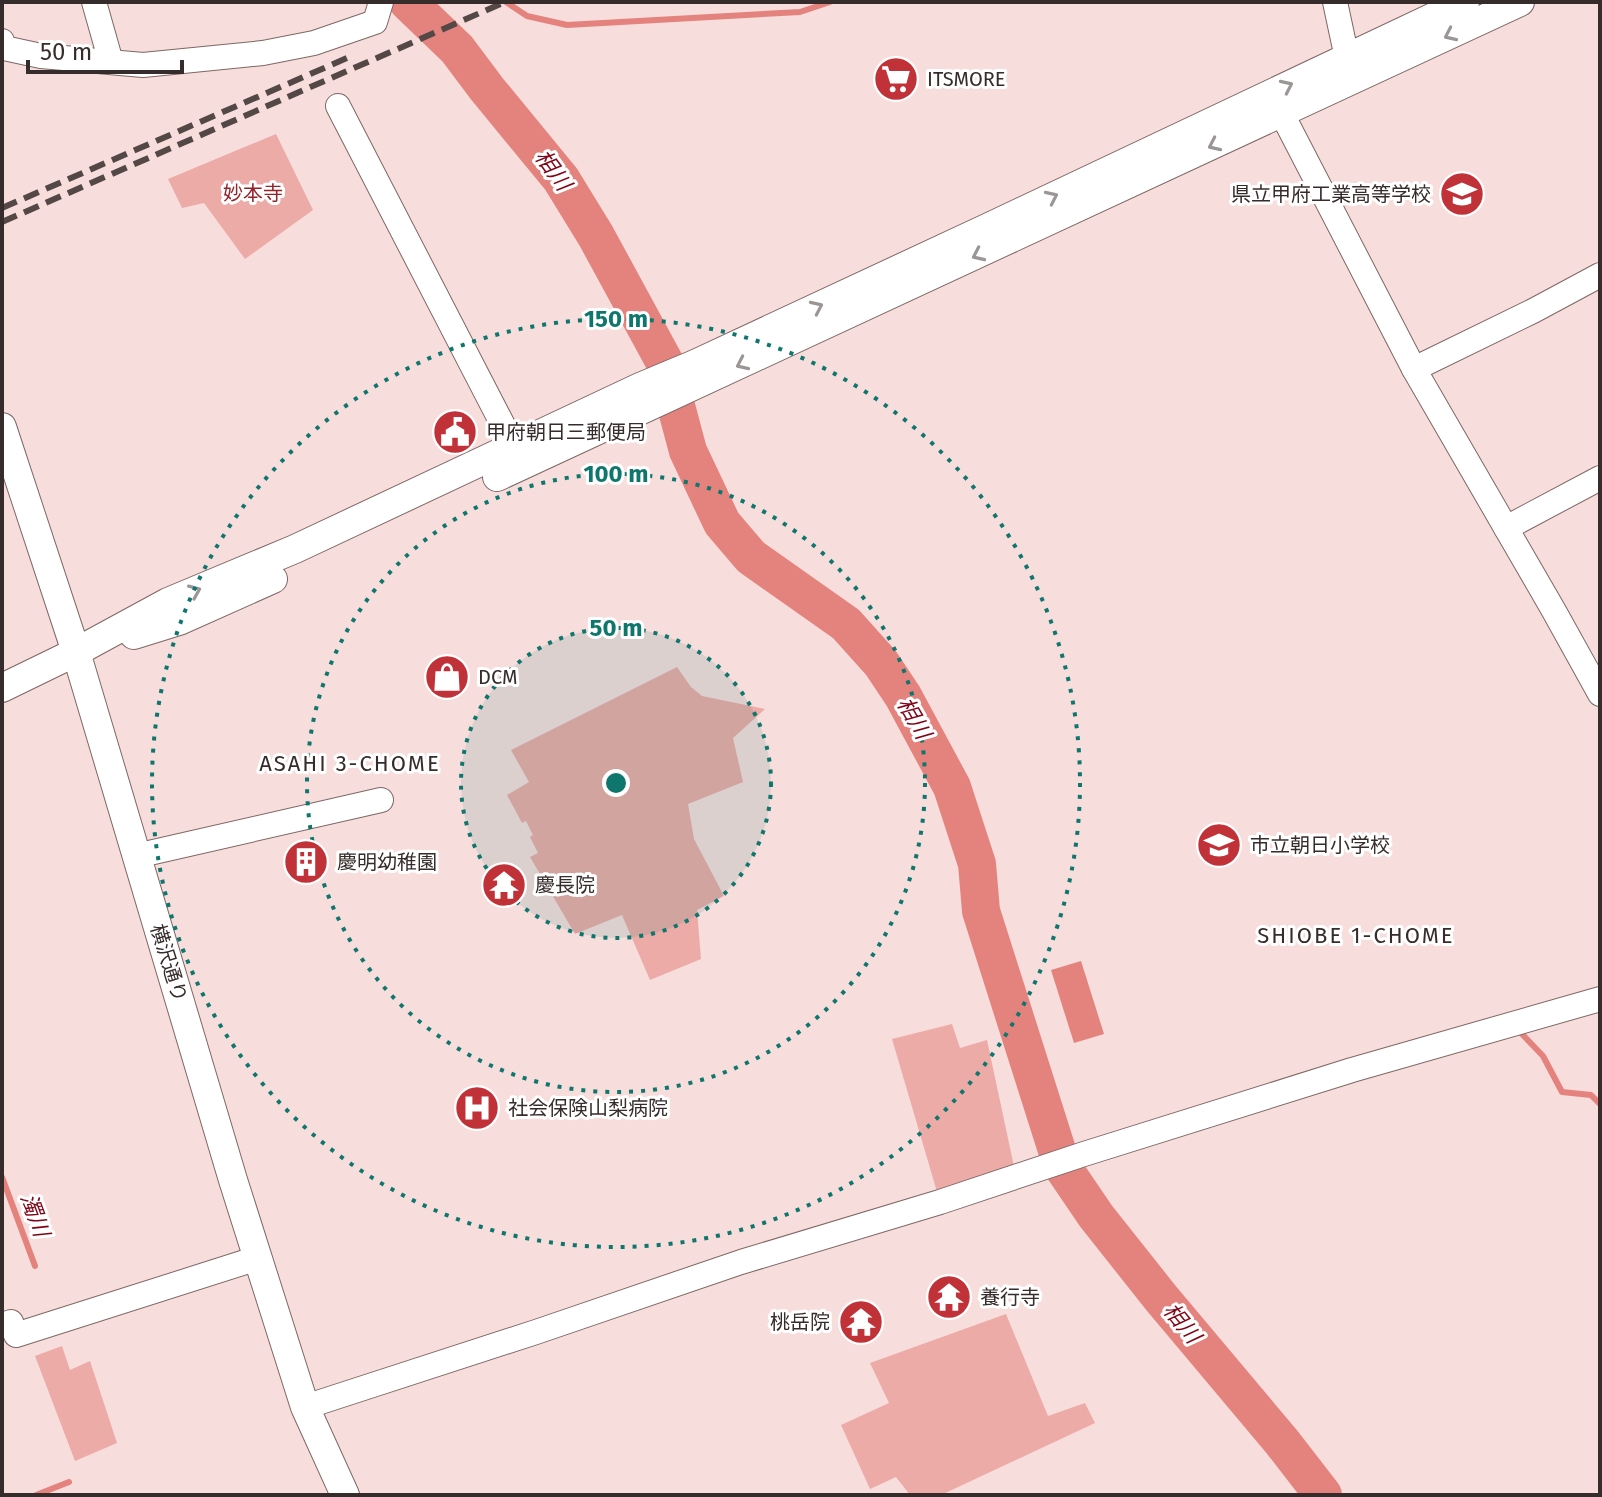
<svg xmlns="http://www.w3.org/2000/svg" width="1602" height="1497" font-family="'Fira Sans','Noto Sans JP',sans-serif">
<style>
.green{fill:#ecaba7}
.water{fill:#e4837e}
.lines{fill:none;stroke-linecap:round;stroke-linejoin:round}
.stream{stroke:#e4837e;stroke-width:6}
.river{stroke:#e4837e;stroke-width:38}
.minor-casing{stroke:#7d6765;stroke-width:26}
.tertiary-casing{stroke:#7d6765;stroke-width:30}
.minor{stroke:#fff;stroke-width:24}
.tertiary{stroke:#fff;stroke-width:28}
.rail{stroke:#544847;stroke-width:6;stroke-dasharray:16 8;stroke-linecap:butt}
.oneway{stroke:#9a9695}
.ring{fill:none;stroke:#0f766e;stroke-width:4;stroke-dasharray:4 8}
.labels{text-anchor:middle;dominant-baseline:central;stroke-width:6;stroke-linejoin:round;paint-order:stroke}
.poi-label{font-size:20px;fill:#362c2b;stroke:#fff;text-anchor:start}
.park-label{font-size:20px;fill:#952328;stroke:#fff}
.street-label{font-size:20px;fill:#362c2b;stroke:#fff}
.water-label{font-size:22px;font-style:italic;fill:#800617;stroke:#fff}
.neighbourhood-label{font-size:22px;letter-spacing:2px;fill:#362c2b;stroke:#fff}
.centre{fill:#0f766e;stroke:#fff;stroke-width:4}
.ring-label{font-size:24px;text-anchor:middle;font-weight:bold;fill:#0f766e;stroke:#fff;stroke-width:6;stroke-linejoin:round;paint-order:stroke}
</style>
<rect width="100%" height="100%" fill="#f7dddb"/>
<g class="green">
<polygon points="276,134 313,210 245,259 204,203 182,208 168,179"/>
<polygon points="677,667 691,687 702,696 765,709 733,738 743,782 688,804 694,839 724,896 697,910 701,959 650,980 622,915 575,934 530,857 538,853 530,837 533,835 526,821 522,823 507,795 529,782 511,750"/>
<polygon points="952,1024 960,1048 987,1040 1016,1176 940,1202 892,1039"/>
<polygon points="1006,1314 1048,1416 1085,1403 1095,1423 941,1495 910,1495 896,1477 870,1489 841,1425 889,1403 870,1363"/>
<polygon points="62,1346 70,1370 90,1361 117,1443 75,1461 35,1356"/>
</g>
<polygon class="water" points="1081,961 1104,1034 1074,1043 1051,970"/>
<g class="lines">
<g class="stream">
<polyline points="506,2 527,16 567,25 800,12 830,2"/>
<polyline points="1521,1033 1543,1056 1562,1092 1591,1095 1600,1104"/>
<polyline points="2,1177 35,1266"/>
<polyline points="36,1495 69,1482"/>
</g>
<polyline class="river" points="408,2 457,49 487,89 561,179 596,236 664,361 688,451 722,523 751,557 846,624 881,663 903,696 952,787 977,864 981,911 1062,1166 1096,1216 1161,1298 1282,1442 1323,1495"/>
<g class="minor-casing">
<g id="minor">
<polyline points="94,2 111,62"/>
<polyline points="1335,2 1347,58"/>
<polyline points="2,41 4,48 41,56 143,65 263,53 314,43 375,22 381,2"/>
<polyline points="338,106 522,462"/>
<polyline points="1282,114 1414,369 1554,611 1600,694"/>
<polyline points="1414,369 1533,311 1600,275"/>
<polyline points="1506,528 1600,478"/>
<polyline points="136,856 381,800"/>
<polyline points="2,1325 11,1322 16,1335 258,1258"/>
<polyline points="305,1407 536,1332 741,1262 940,1202 1084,1154 1352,1070 1600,999"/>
</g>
</g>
<g class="tertiary-casing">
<g id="tertiary">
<polyline points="2,427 76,652 233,1180 305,1407 345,1495"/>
<polyline points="497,477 1520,2"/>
<polyline points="134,635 179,621 273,579"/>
<polyline points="2,688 76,652 168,602 295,549 640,387 695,364 989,227 1465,2"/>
</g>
</g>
<use href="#minor" class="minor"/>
<use href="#tertiary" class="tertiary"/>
<g class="rail">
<polyline points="2,208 354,55"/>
<polyline points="2,222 505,2"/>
</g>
</g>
<defs><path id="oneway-chevron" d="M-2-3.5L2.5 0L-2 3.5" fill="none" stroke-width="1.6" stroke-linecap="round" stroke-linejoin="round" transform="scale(2)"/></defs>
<g class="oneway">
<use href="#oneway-chevron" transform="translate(1450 35) rotate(155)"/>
<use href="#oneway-chevron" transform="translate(1287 86) rotate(-25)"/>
<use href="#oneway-chevron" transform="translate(1214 145) rotate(155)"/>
<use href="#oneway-chevron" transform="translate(1052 197) rotate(-25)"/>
<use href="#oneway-chevron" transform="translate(978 255) rotate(155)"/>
<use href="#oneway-chevron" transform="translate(817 307) rotate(-25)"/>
<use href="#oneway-chevron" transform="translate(742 364) rotate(155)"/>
<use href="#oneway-chevron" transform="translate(195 591) rotate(-23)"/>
</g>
<circle cx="616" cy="783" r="155" fill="#0f766e" fill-opacity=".12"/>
<g class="ring">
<circle cx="616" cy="783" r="155"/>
<circle cx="616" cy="783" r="309"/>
<circle cx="616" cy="783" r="464"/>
</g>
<defs>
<g id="supermarket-disc" transform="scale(2.3)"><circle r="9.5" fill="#c13238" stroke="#fff"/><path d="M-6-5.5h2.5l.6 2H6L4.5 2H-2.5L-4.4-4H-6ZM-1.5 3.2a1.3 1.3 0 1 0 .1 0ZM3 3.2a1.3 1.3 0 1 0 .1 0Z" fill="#fff"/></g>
<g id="school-disc" transform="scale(2.3)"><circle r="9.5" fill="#c13238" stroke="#fff"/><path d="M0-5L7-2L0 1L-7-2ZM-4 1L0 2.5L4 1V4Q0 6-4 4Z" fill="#fff"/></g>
<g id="civic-disc" transform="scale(2.3)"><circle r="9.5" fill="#c13238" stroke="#fff"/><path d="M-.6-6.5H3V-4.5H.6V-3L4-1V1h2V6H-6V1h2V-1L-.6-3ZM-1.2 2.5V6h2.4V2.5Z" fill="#fff"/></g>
<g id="shop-disc" transform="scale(2.3)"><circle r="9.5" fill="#c13238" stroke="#fff"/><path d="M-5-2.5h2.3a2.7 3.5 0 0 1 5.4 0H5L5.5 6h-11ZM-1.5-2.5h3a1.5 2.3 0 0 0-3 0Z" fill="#fff"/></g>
<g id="building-disc" transform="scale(2.3)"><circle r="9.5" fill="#c13238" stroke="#fff"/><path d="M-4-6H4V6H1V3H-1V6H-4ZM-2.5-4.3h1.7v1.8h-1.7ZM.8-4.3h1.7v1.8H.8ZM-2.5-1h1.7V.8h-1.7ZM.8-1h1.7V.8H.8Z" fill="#fff"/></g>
<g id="temple-disc" transform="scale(2.3)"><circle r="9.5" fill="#c13238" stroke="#fff"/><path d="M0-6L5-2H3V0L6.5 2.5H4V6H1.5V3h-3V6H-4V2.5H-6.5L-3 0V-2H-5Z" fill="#fff"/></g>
<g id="hospital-disc" transform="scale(2.3)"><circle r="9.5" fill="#c13238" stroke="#fff"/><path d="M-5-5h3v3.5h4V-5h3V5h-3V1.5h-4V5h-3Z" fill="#fff"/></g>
</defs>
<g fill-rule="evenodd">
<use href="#supermarket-disc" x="896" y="79"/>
<use href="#school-disc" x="1462" y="194"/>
<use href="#civic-disc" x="455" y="432"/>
<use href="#shop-disc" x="447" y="677"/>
<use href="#school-disc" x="1219" y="845"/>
<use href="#building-disc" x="306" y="862"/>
<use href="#temple-disc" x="504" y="885"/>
<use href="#hospital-disc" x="477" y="1108"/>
<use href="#temple-disc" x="949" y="1297"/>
<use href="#temple-disc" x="861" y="1322"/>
</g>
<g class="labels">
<g class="poi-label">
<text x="927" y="79">ITSMORE</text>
<text x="1431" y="194" text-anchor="end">県立甲府工業高等学校</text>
<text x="486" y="432">甲府朝日三郵便局</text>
<text x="478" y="677">DCM</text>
<text x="1250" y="845">市立朝日小学校</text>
<text x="337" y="862">慶明幼稚園</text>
<text x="535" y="885">慶長院</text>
<text x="508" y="1108">社会保険山梨病院</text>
<text x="980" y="1297">養行寺</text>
<text x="830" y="1322" text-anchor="end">桃岳院</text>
</g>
<g class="park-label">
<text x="253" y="193">妙本寺</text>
</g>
<g class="street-label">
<text transform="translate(169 963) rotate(73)">横沢通り</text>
</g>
<g class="water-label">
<text transform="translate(553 170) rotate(54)">相川</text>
<text transform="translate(914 718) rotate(60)">相川</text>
<text transform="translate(35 1215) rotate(70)">濁川</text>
<text transform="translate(1182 1323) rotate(51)">相川</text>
</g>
<g class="neighbourhood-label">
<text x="350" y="763">ASAHI 3-CHOME</text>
<text x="1356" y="935">SHIOBE 1-CHOME</text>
</g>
</g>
<circle cx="616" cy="783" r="12" class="centre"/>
<g class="ring-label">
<text x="616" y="327">150 m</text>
<text x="616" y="482">100 m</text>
<text x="616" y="636">50 m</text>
</g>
<rect width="1602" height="1497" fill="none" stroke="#362c2b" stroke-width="8"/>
<path d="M28 60v12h154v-12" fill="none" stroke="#362c2b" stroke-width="4"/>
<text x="40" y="60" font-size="24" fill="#362c2b" stroke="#ffffff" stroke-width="6" paint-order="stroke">50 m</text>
</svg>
